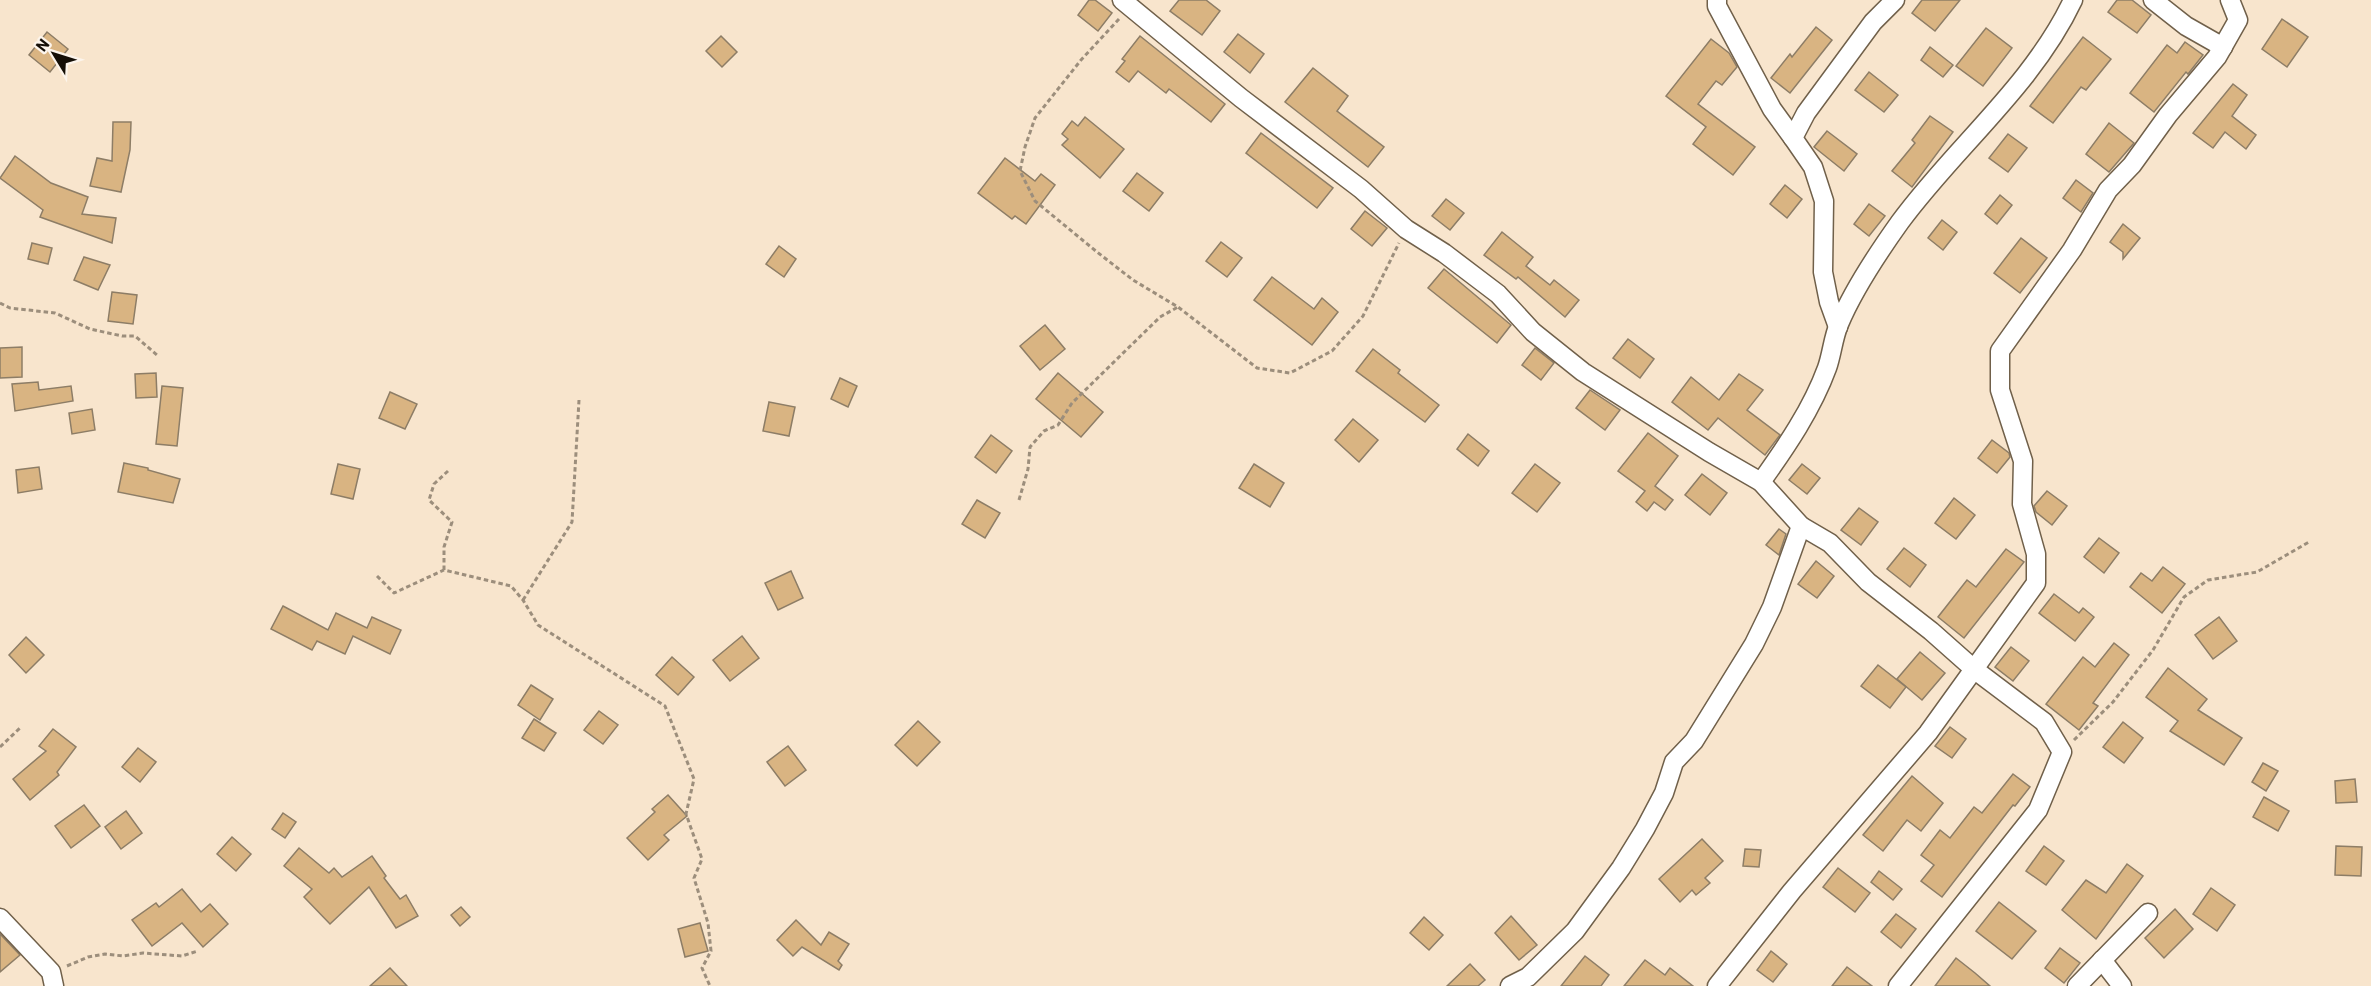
<svg xmlns="http://www.w3.org/2000/svg" width="2371" height="986" font-family="Barlow,sans-serif">
<style>
.building{fill:#d9b482;stroke:#8d7d66;stroke-width:1.5}
.lines{fill:none;stroke-linecap:round;stroke-linejoin:round}
.minor-casing{stroke:#70604a;stroke-width:21}
.path{stroke:#9c8e7c;stroke-width:3;stroke-dasharray:4.5 3;stroke-linecap:butt}
.minor{stroke:#fff;stroke-width:18}
</style>
<rect width="100%" height="100%" fill="#f8e5cd"/>
<g class="building">
<polygon points="1089,0 1095,0 1112,13 1098,31 1078,15"/>
<polygon points="1179,0 1206,0 1220,11 1202,35 1170,11"/>
<polygon points="1922,0 1960,0 1935,31 1912,13"/>
<polygon points="2117,0 2132,0 2151,15 2137,33 2108,12"/>
<polygon points="2282,19 2308,37 2287,67 2262,49"/>
<polygon points="1816,27 1832,40 1790,93 1771,78 1790,54 1792,57"/>
<polygon points="1986,28 2012,48 1983,86 1956,66"/>
<polygon points="47,32 68,49 50,72 29,55"/>
<polygon points="1238,34 1264,54 1250,73 1224,52"/>
<polygon points="721,36 737,52 722,67 706,51"/>
<polygon points="1140,36 1225,104 1211,122 1169,89 1166,93 1138,71 1129,82 1116,72 1125,61 1122,59"/>
<polygon points="2083,37 2111,59 2086,90 2081,87 2053,123 2030,106"/>
<polygon points="1711,39 1729,53 1737,67 1722,85 1716,81 1698,104 1755,147 1733,175 1693,144 1706,127 1666,96"/>
<polygon points="2185,42 2203,55 2188,74 2186,72 2154,112 2130,93 2167,45 2177,53"/>
<polygon points="1930,47 1953,65 1943,77 1921,60"/>
<polygon points="1313,68 1348,96 1337,111 1384,147 1368,167 1285,102"/>
<polygon points="1869,72 1898,95 1884,112 1855,90"/>
<polygon points="2233,84 2247,95 2232,116 2256,135 2246,149 2225,132 2213,148 2193,133"/>
<polygon points="1930,116 1953,132 1912,187 1892,171 1915,143 1912,140"/>
<polygon points="1085,117 1124,149 1100,178 1062,145 1068,139 1062,134 1072,121 1078,126"/>
<polygon points="113,122 131,122 130,150 121,192 90,186 97,158 112,161"/>
<polygon points="2109,123 2134,143 2109,172 2086,154"/>
<polygon points="1827,131 1857,154 1844,171 1814,147"/>
<polygon points="1261,133 1333,188 1317,208 1246,153"/>
<polygon points="2008,134 2027,148 2008,172 1989,158"/>
<polygon points="15,156 51,183 88,197 82,214 116,218 112,243 40,217 43,210 0,178"/>
<polygon points="1005,158 1035,181 1041,174 1055,185 1026,224 1015,216 1012,219 978,193"/>
<polygon points="1137,173 1163,193 1149,211 1123,191"/>
<polygon points="2076,180 2093,193 2081,212 2063,198"/>
<polygon points="1785,185 1802,199 1787,218 1770,204"/>
<polygon points="2000,195 2012,205 1997,224 1985,214"/>
<polygon points="1446,199 1464,213 1450,230 1432,216"/>
<polygon points="1869,204 1885,216 1869,236 1854,224"/>
<polygon points="1365,211 1387,228 1372,246 1351,229"/>
<polygon points="1942,220 1957,232 1943,250 1928,238"/>
<polygon points="2123,224 2140,238 2123,259 2123,252 2110,242"/>
<polygon points="1502,232 1533,257 1526,266 1550,285 1554,280 1579,300 1565,317 1518,277 1516,279 1484,255"/>
<polygon points="2021,238 2047,258 2020,293 1994,273"/>
<polygon points="1221,242 1242,258 1227,277 1206,261"/>
<polygon points="32,243 52,248 48,264 28,259"/>
<polygon points="779,246 796,259 784,277 766,264"/>
<polygon points="84,257 110,265 98,290 74,280"/>
<polygon points="1444,269 1511,325 1497,343 1428,288"/>
<polygon points="1272,277 1314,309 1322,298 1338,312 1312,345 1254,300"/>
<polygon points="112,292 137,295 133,324 108,321"/>
<polygon points="1045,325 1065,349 1040,370 1020,346"/>
<polygon points="1628,339 1654,359 1640,378 1613,358"/>
<polygon points="22,347 22,377 0,378 0,348"/>
<polygon points="1535,348 1554,363 1541,380 1522,365"/>
<polygon points="1373,349 1400,370 1398,373 1439,405 1425,422 1356,371"/>
<polygon points="156,373 157,397 136,398 135,374"/>
<polygon points="1058,373 1103,412 1081,437 1036,399"/>
<polygon points="1739,374 1763,390 1747,410 1780,435 1765,455 1718,418 1708,430 1672,402 1691,377 1719,400"/>
<polygon points="840,378 857,386 848,407 831,399"/>
<polygon points="38,382 39,390 71,386 73,401 15,411 12,384"/>
<polygon points="162,386 183,388 177,446 156,444"/>
<polygon points="1590,390 1620,410 1605,430 1576,408"/>
<polygon points="390,392 417,404 405,429 379,418"/>
<polygon points="769,402 795,407 789,436 763,431"/>
<polygon points="92,409 95,430 72,434 69,413"/>
<polygon points="1353,419 1378,440 1359,462 1335,440"/>
<polygon points="1648,433 1678,456 1655,486 1673,500 1665,510 1654,502 1647,511 1636,502 1645,491 1618,471"/>
<polygon points="1468,434 1489,451 1478,466 1457,449"/>
<polygon points="991,435 1012,451 996,473 975,457"/>
<polygon points="1992,440 2009,453 2010,457 1997,473 1978,458"/>
<polygon points="124,463 148,468 148,470 180,479 173,503 118,492"/>
<polygon points="338,464 360,469 353,499 331,494"/>
<polygon points="1254,464 1284,483 1270,507 1239,488"/>
<polygon points="1535,464 1560,483 1537,512 1512,493"/>
<polygon points="1802,464 1820,478 1807,494 1789,480"/>
<polygon points="39,467 42,489 18,493 16,470"/>
<polygon points="1702,474 1727,493 1710,515 1685,495"/>
<polygon points="2047,491 2067,506 2052,525 2036,512 2034,506"/>
<polygon points="1954,498 1975,515 1956,539 1935,523"/>
<polygon points="977,500 1000,513 985,538 962,524"/>
<polygon points="1859,508 1878,522 1861,545 1841,530"/>
<polygon points="1779,529 1786,534 1779,555 1766,545"/>
<polygon points="2099,538 2119,553 2104,573 2084,557"/>
<polygon points="1904,548 1926,565 1910,587 1887,569"/>
<polygon points="2006,549 2024,562 1964,638 1938,617 1967,580 1976,587"/>
<polygon points="1816,561 1834,576 1817,598 1798,584"/>
<polygon points="2163,567 2185,584 2162,613 2130,587 2141,573 2152,581"/>
<polygon points="791,571 803,598 778,610 765,583"/>
<polygon points="2054,594 2079,613 2083,608 2094,617 2075,641 2039,613"/>
<polygon points="283,606 328,630 336,613 367,628 372,617 401,630 390,654 353,636 345,654 317,641 312,650 271,629"/>
<polygon points="2219,617 2237,641 2213,659 2195,635"/>
<polygon points="742,636 759,658 730,681 713,660"/>
<polygon points="26,637 44,655 26,673 9,655"/>
<polygon points="2114,643 2129,655 2093,703 2098,706 2079,730 2046,704 2083,657 2095,667"/>
<polygon points="2011,647 2029,661 2013,681 1995,667"/>
<polygon points="1920,652 1945,673 1922,700 1897,679"/>
<polygon points="672,657 694,677 678,695 656,675"/>
<polygon points="1878,665 1906,687 1890,708 1861,686"/>
<polygon points="2168,668 2207,699 2198,710 2242,738 2224,765 2170,731 2178,721 2146,697"/>
<polygon points="531,685 553,699 540,720 518,705"/>
<polygon points="599,711 618,725 603,744 584,730"/>
<polygon points="534,719 556,733 544,751 522,738"/>
<polygon points="918,721 940,742 917,766 895,745"/>
<polygon points="2123,722 2143,738 2124,763 2103,747"/>
<polygon points="1950,727 1966,739 1952,758 1935,746"/>
<polygon points="53,729 76,747 57,772 59,775 30,800 13,779 46,751 39,746"/>
<polygon points="788,746 806,770 785,786 767,762"/>
<polygon points="138,748 156,762 140,782 122,767"/>
<polygon points="2263,763 2278,771 2266,791 2252,782"/>
<polygon points="2013,774 2030,787 2015,806 2013,805 1942,897 1921,881 1934,865 1921,855 1940,830 1950,838 1974,807 1982,813"/>
<polygon points="1912,776 1943,803 1921,831 1907,820 1883,851 1863,835"/>
<polygon points="2355,779 2357,802 2336,803 2335,781"/>
<polygon points="668,795 687,816 664,835 669,840 648,860 627,838 655,812 652,809"/>
<polygon points="2264,797 2289,811 2278,831 2253,817"/>
<polygon points="84,805 100,826 71,848 55,826"/>
<polygon points="126,811 142,833 121,849 105,827"/>
<polygon points="283,813 296,822 285,838 272,829"/>
<polygon points="232,837 251,854 236,871 217,854"/>
<polygon points="1702,839 1723,861 1705,878 1710,883 1696,895 1692,890 1680,902 1659,879"/>
<polygon points="2044,846 2064,861 2046,885 2026,871"/>
<polygon points="2336,846 2362,847 2361,876 2335,875"/>
<polygon points="299,848 329,873 334,868 342,877 372,856 386,876 384,878 400,899 406,895 418,916 396,928 369,887 330,924 304,897 312,889 284,866"/>
<polygon points="1745,849 1761,850 1759,867 1743,866"/>
<polygon points="2127,864 2143,876 2096,939 2062,910 2086,880 2106,893"/>
<polygon points="1838,868 1870,893 1855,912 1823,887"/>
<polygon points="1879,871 1902,889 1893,900 1871,882"/>
<polygon points="2211,888 2235,905 2217,931 2193,914"/>
<polygon points="182,889 201,912 210,904 228,924 203,947 182,923 152,946 132,920 156,903 159,907"/>
<polygon points="1999,902 2036,931 2012,959 1976,931"/>
<polygon points="461,907 470,917 460,926 451,915"/>
<polygon points="2175,909 2193,929 2164,958 2145,938"/>
<polygon points="1896,914 1916,929 1901,948 1881,932"/>
<polygon points="1511,916 1537,945 1519,960 1495,933"/>
<polygon points="1424,917 1443,935 1429,950 1410,933"/>
<polygon points="796,920 821,945 829,932 849,944 838,961 842,965 839,970 802,947 793,956 777,940"/>
<polygon points="700,923 708,951 685,957 678,929"/>
<polygon points="0,934 20,955 0,972"/>
<polygon points="2060,948 2080,963 2064,983 2045,968"/>
<polygon points="1771,951 1787,964 1773,982 1757,970"/>
<polygon points="1585,956 1609,975 1601,986 1561,986"/>
<polygon points="1956,958 1975,973 1990,986 1935,986"/>
<polygon points="1645,960 1665,975 1670,968 1693,986 1624,986"/>
<polygon points="1470,964 1485,980 1478,986 1447,986"/>
<polygon points="1847,967 1872,986 1832,986"/>
<polygon points="390,968 407,986 370,986"/>
</g>
<g class="lines">
<g class="minor-casing">
<g id="minor">
<polyline points="1122,0 1241,98 1361,189 1406,229 1444,253 1498,294 1533,332 1583,372 1709,452 1761,482 1801,526 1830,543 1868,582 1931,631 1975,670 2044,722 2062,752 2038,810 1898,986"/>
<polyline points="1717,0 1717,6 1772,109 1793,138"/>
<polyline points="2153,0 2186,26 2223,47"/>
<polyline points="1838,327 1829,302 1823,272 1824,201 1813,167 1793,138 1806,113 1873,22 1895,0"/>
<path d="M 1761,482 C 1786,447 1812,409 1827,368 C 1832,354 1833,338 1839,324 C 1852,293 1880,250 1900,222 C 1955,147 2033,85 2073,0"/>
<polyline points="0,918 51,972 54,986"/>
<polyline points="2102,960 2122,986"/>
<polyline points="1510,986 1528,977 1575,931 1621,868 1645,829 1664,793 1674,762 1694,741 1754,644 1772,607 1801,526"/>
<polyline points="1717,986 1792,891 1928,733 2036,583 2036,554 2022,504 2023,461 2000,390 2000,351 2072,250 2108,190 2132,165 2168,115 2217,57 2238,20 2230,0"/>
<polyline points="2077,986 2148,913"/>
</g>
</g>
<g class="path">
<polyline points="1119,19 1081,60 1035,118 1025,147 1020,171 1035,201 1097,252 1133,280 1178,307 1257,368 1290,373 1332,351 1363,316 1399,243"/>
<polyline points="0,303 10,308 55,313 90,329 122,336 135,336 157,355"/>
<polyline points="1019,500 1028,469 1030,447 1044,431 1058,425 1072,403 1160,317 1178,307"/>
<polyline points="444,570 444,547 452,522 429,500 434,484 448,471"/>
<polyline points="377,576 394,593 444,570 511,586 523,600 538,625 665,706 694,779 686,814 702,859 694,878 708,923 711,951 702,968 710,986"/>
<polyline points="523,600 572,522 579,400"/>
<polyline points="2074,740 2113,702 2153,650 2184,597 2208,580 2257,572 2309,542"/>
<polyline points="0,747 20,728"/>
<polyline points="67,966 88,957 105,954 123,956 143,953 182,956 198,951"/>
</g>
<use href="#minor" class="minor"/>
</g>
<g transform="translate(54 54) rotate(308)" stroke="#fcf4eb" stroke-width="4.5" paint-order="stroke">
<path d="M0-4.5L10 22L0 15L-10 22Z" fill="#140e06"/>
<text y="-9" font-size="16" font-weight="bold" text-anchor="middle" fill="#140e06">N</text>
</g>
</svg>
